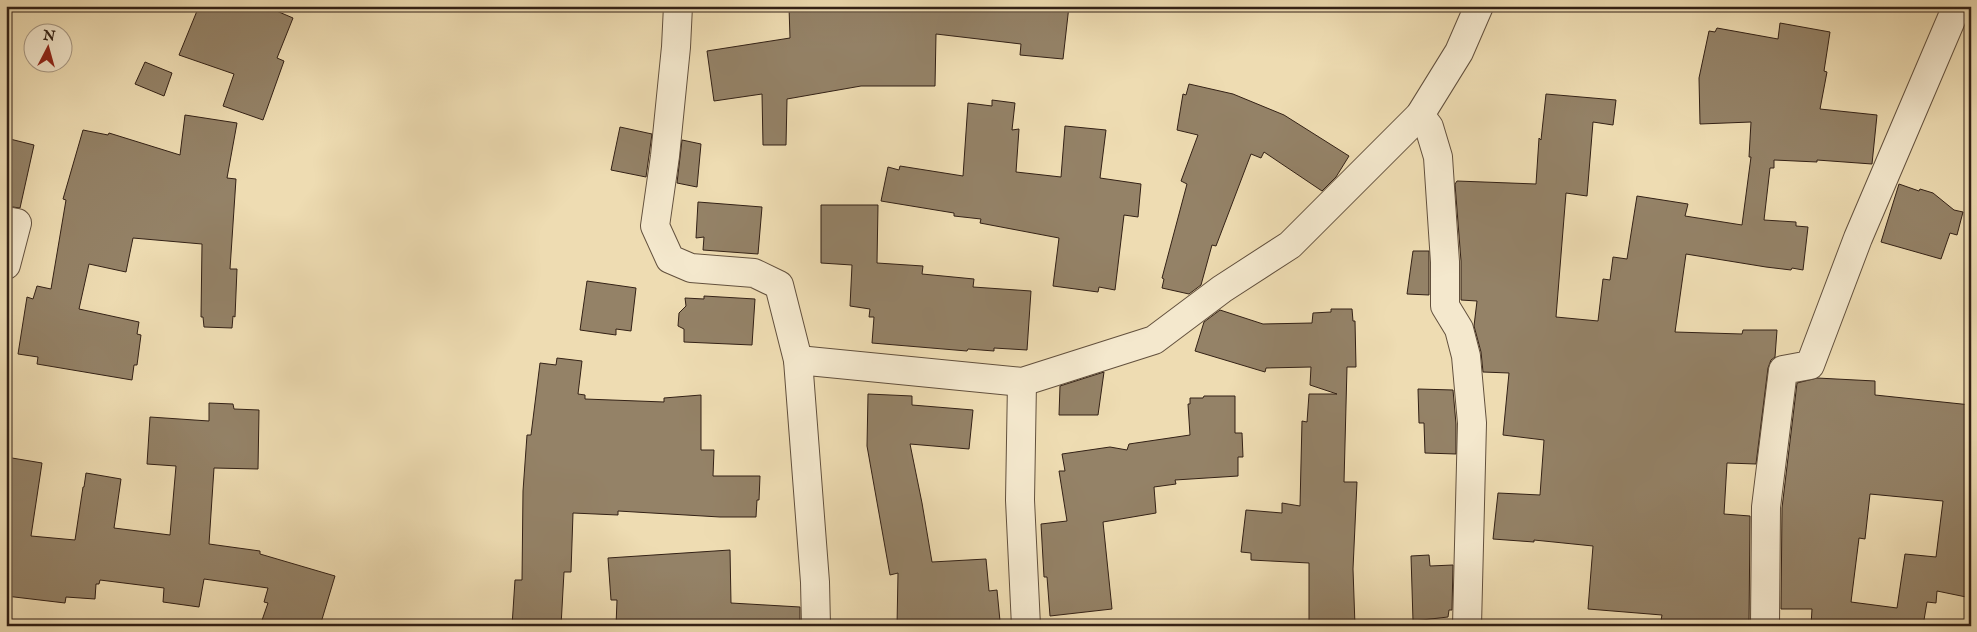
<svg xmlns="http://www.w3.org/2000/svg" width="1977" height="632" font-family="'IM FELL English',serif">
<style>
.building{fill:#948267;stroke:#332116;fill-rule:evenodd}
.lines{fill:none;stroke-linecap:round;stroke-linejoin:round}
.minor-casing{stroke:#62503d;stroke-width:30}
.minor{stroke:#f4e8cd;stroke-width:28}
</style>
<rect width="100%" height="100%" fill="#eedcb2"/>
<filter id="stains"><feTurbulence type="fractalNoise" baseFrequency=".004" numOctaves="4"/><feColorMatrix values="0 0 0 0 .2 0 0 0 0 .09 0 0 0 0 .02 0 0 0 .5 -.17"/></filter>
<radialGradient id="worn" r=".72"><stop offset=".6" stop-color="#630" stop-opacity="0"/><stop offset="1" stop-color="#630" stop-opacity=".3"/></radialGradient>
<g class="building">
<polygon points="199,6 265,6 293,18 277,58 284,61 263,120 223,106 234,74 179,55"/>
<polygon points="1069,6 1063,59 1020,55 1021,44 936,34 935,86 861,86 787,99 786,145 763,145 762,94 714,101 707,51 790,38 789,7"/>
<polygon points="1780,23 1830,32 1824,71 1827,72 1820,109 1877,115 1872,164 1817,160 1817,162 1774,160 1774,168 1770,168 1764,220 1796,222 1796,226 1808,227 1803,270 1792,268 1791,270 1766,267 1686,254 1675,332 1742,334 1743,330 1777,330 1775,357 1771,360 1768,368 1756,464 1727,463 1724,514 1750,516 1749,626 1660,626 1662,615 1588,609 1593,546 1534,540 1534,542 1493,539 1498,493 1540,495 1544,440 1503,435 1509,373 1483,372 1481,352 1474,326 1477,301 1461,300 1461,261 1455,184 1457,181 1536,184 1539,138 1541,140 1546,94 1616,100 1613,125 1593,122 1587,196 1566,193 1556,317 1598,321 1603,279 1610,280 1613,257 1627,259 1637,196 1688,204 1685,216 1742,225 1751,157 1749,157 1751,122 1700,124 1699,78 1709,31 1715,32 1717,28 1778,39"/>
<polygon points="145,62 172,73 164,96 135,84"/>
<polygon points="1189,84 1233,94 1284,115 1349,156 1336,177 1322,191 1264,152 1261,158 1251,154 1216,246 1212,245 1201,285 1189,294 1162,288 1164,279 1162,278 1187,184 1181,181 1198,135 1177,130 1183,94 1186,95"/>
<polygon points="992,100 1015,103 1012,130 1019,129 1016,172 1061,177 1065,126 1106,130 1100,178 1141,184 1138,217 1124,215 1115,290 1099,287 1098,292 1053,286 1059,238 980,223 981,219 954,216 954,213 881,201 888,167 899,170 900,166 963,176 968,103 992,106"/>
<polygon points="185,115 237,123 227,178 236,179 230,269 237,269 235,317 233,316 232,328 204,327 203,317 201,317 202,244 133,238 126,272 89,264 79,309 139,322 137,334 141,335 137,365 134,365 132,380 37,364 38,357 18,354 27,297 33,299 37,286 51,289 66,200 63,199 83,130 108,135 109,133 180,155"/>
<polygon points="620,127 652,134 646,177 611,170"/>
<polygon points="6,138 34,145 20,208 6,206"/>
<polygon points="682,140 701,144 697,187 677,183"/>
<polygon points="1899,184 1919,191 1920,189 1933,193 1954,210 1963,212 1957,235 1950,233 1941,259 1881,242"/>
<polygon points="698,202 762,207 758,254 703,250 704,237 696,238"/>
<polygon points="821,205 878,205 877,263 923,266 922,274 974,279 973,287 1031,291 1027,350 994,348 994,351 968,349 967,351 872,343 874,317 869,317 870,309 850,306 852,265 821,263"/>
<polygon points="1413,251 1429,251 1429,295 1407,294"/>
<polygon points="587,281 636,288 631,331 616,329 616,335 580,330"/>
<polygon points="704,296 755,299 752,345 684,342 684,329 678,326 679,313 686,306 685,298 704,299"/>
<polygon points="1331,309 1352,309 1353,321 1355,321 1356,367 1347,367 1344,482 1357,482 1353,569 1355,626 1309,626 1309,563 1251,560 1251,553 1241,552 1246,510 1282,513 1282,503 1300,506 1302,421 1307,422 1309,394 1337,394 1310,385 1311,367 1266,368 1265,372 1195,351 1204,322 1220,310 1263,324 1312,323 1313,313 1331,312"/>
<polygon points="557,358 582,361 578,394 585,395 585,399 664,402 664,398 701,395 701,450 714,450 713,476 760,476 759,500 757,500 756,517 720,517 618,511 618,515 573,513 571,572 564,572 561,626 512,626 515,580 522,580 523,491 527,435 531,435 540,363 556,365"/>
<polygon points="1104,372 1098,415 1059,415 1060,386"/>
<path d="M 1817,378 L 1875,381 L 1875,395 L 1971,405 L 1971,598 L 1937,591 L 1936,603 L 1927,602 L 1923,626 L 1811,626 L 1812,609 L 1781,609 L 1782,508 L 1797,383 ZM 1870,494 L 1943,501 L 1936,557 L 1905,554 L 1897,608 L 1851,602 L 1859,538 L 1865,539 Z"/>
<polygon points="1418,389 1453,390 1456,424 1456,454 1425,453 1424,423 1419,423"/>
<polygon points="868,394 912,396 912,405 973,410 969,449 910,444 922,503 932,562 986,559 989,591 997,590 1000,621 953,626 897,626 898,573 890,575 867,446"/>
<polygon points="1204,396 1235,396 1235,433 1242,433 1243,457 1238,457 1238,476 1175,480 1176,484 1154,487 1156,513 1103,522 1112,609 1050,616 1047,577 1044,577 1041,524 1067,521 1059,471 1065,471 1062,454 1110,447 1127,450 1129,444 1190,435 1188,404 1190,404 1190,398 1203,398"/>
<polygon points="209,403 233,404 234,409 259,410 258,469 214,468 209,544 260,551 260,554 335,576 320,626 260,626 268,603 264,602 268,588 204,579 199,607 163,602 164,588 100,580 99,584 96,584 95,599 66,597 65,603 6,596 6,457 42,463 31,536 75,540 83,487 84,487 86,473 121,479 114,528 170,535 176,466 147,464 150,417 209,421"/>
<polygon points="730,550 731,603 800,607 800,626 616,626 617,600 611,600 608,558"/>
<polygon points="1429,555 1430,566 1453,565 1452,610 1449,610 1448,617 1413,621 1411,556"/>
</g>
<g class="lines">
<g class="minor-casing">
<g id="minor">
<polyline points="678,6 676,47 665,156 655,226 670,259 691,268 754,273 779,285 798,360 815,582 816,626"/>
<polyline points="1420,115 1429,127 1438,157 1445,262 1445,306 1459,329 1466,356 1472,423 1467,626"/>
<polyline points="6,221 17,223 6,265"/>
<polyline points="798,360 1022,382 1154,340 1222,289 1290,245 1420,115 1459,52 1479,6"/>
<polyline points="1022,382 1020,500 1026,626"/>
<polyline points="1765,626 1766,507 1783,370 1810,365 1858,238 1957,6"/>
</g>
</g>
<use href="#minor" class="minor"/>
</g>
<rect width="1977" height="632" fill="none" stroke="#eedcb2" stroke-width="25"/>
<rect x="8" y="8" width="1962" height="617" fill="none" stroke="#332116" stroke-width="2.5"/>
<rect x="12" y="12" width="1952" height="607" fill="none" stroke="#332116"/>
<g transform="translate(48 48) rotate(6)"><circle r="24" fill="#f4e8cd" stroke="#a79884"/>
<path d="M0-4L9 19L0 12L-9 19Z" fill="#8f2418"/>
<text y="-8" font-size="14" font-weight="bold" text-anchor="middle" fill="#332116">N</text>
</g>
<rect width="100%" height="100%" filter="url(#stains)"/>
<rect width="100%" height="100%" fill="url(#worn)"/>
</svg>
